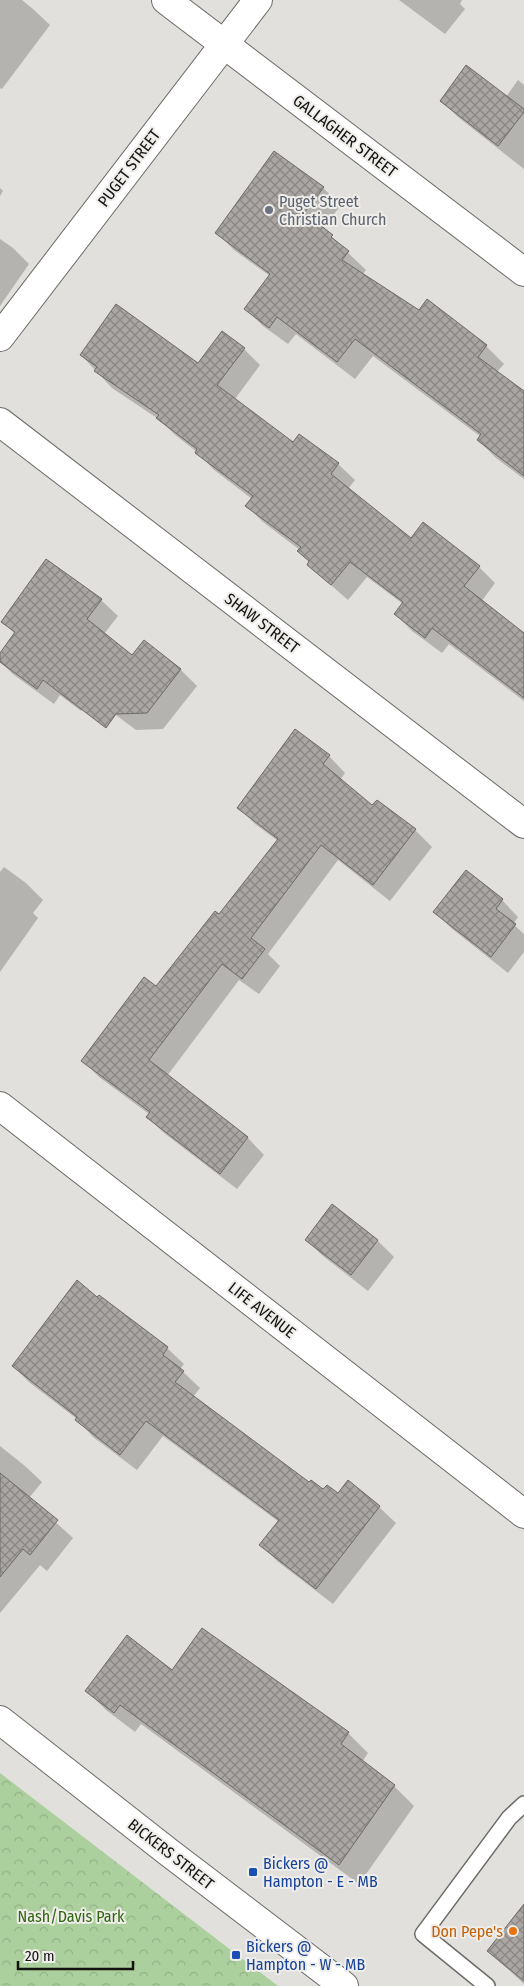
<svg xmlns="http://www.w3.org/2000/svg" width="524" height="1986" font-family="'Fira Sans Condensed',sans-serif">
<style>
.park{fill:url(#park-crowns)}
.shadow{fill:#0003}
.building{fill:url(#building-cross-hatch);stroke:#6c6967}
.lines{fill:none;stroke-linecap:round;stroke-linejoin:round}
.lane-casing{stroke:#6b6a67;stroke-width:18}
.street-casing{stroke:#6b6a67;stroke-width:30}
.lane{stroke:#fff;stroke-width:15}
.street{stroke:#fff;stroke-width:28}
.worship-dot{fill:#6b7280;stroke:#efedea;stroke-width:2}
.transit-dot{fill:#1a4fb4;stroke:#efedea;stroke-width:2}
.food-dot{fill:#e8710a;stroke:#efedea;stroke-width:2}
.labels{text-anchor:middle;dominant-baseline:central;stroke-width:4;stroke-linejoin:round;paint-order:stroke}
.street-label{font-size:16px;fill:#131312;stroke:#efedea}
.worship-label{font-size:16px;fill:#5b616d;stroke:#efedea;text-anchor:start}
.transit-label{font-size:16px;fill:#164399;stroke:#efedea;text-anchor:start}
.park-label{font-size:16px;fill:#30660f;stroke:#efedea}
.food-label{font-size:16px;fill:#c56008;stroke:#efedea;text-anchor:end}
</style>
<defs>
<pattern id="park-crowns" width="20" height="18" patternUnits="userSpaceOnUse" patternTransform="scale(1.25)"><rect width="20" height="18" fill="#acd09d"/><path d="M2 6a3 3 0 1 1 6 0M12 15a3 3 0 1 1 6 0" fill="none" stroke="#93b286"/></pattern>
<pattern id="building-cross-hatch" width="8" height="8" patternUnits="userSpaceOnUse" patternTransform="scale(1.25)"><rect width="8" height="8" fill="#aaa6a4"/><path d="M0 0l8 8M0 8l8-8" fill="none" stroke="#898684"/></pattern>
</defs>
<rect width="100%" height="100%" fill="#e1e0dd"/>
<polygon class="park" points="0,1773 278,1986 0,1986"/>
<g class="shadow">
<polygon points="0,0 22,0 33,9 50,25 2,89 0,88"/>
<polygon points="399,0 462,0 460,4 465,9 445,34"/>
<polygon points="518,80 524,85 524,169 458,117 441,101 506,97"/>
<polygon points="0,188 3,191 0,196"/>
<polygon points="323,188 341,205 323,229 366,270 362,275 420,311 427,301 486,346 504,364 497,372 524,393 524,479 496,458 478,440 481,437 373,356 355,379 296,334 288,344 263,326 246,309 270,276 234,250 217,233"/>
<polygon points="0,239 13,248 29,264 0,306"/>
<polygon points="244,349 260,365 235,399 294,444 300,436 338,464 355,480 348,489 411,540 479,567 495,583 481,602 524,635 524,701 449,644 442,653 412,631 395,614 403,604 367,577 348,600 308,565 310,562 299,551 300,550 263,522 247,506 252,499 213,469 197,452 174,434 160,420 112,388 81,355 198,364"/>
<polygon points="101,600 118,616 104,634 132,656 144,641 181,670 197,686 163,729 136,730 92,697 81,711 60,695 54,704 14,675 0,662 0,655 15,634 3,622"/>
<polygon points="329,756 345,773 340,780 373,807 377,801 415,830 432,847 390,901 338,860 268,954 280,966 259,994 239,980 167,1076 248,1138 264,1155 237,1189 164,1133 147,1117 149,1114 99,1077 83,1061 156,988 219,916 278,841 255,824 239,808"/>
<polygon points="4,867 26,883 43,900 33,913 38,918 0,972 0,872"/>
<polygon points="502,900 518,917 513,924 524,934 524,952 508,973 451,928 435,912"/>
<polygon points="332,1206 378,1241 394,1257 368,1291 323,1256 306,1240"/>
<polygon points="99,1296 167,1348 184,1364 180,1369 200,1388 193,1397 309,1483 324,1491 379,1507 396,1523 333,1604 277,1561 261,1545 279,1522 163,1436 137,1470 93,1437 77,1419 30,1383 13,1366"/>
<polygon points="0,1446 25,1466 42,1482 29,1498 73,1538 47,1571 40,1565 0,1613"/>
<polygon points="203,1629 348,1733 368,1753 362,1762 394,1786 414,1806 359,1884 141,1724 135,1732 106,1710 86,1690 172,1672"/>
<polygon points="524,1906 524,1984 488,1951"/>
</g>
<g class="building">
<polygon points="466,65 524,109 524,112 498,146 440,101"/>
<polygon points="274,151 324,187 304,213 333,235 331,237 349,251 342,260 419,310 427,299 487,345 478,357 524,391 524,476 477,440 481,434 355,339 337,362 277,317 269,328 244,309 270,274 215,233"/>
<polygon points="116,304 198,363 222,331 245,348 217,385 293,442 299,434 339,463 331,474 411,538 423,522 480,566 464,586 524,633 524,698 432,628 425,638 394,614 403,602 350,562 331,585 307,565 309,561 297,551 301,547 245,506 253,496 195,453 197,449 156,418 159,415 94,371 97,367 80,355"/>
<polygon points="46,559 102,599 87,619 132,655 144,640 181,669 147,713 116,714 106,728 43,680 37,689 0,662 0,653 15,632 1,622"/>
<polygon points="295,729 330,755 323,764 372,805 377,800 416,829 373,885 321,845 251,938 265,949 242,979 222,964 149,1060 248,1137 220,1174 146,1117 150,1112 81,1061 144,977 156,986 215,911 219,914 278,839 237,808"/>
<polygon points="466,870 503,899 496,909 516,924 491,957 433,912"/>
<polygon points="332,1204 378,1240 351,1275 305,1240"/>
<polygon points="77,1280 97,1297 99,1295 168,1347 163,1355 184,1371 175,1382 309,1482 311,1480 323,1489 327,1485 338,1493 348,1480 380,1506 316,1589 259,1545 279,1520 146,1421 120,1455 75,1420 77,1417 12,1366"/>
<polygon points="0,1473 58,1520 30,1555 23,1549 0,1577"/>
<polygon points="202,1628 349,1732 341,1744 395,1785 339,1865 120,1705 114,1713 85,1691 127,1635 172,1670"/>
<polygon points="524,1904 524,1981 487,1951"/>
</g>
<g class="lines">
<g class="lane-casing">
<polyline id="lane" points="487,1986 423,1934 509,1818 524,1804"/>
</g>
<g class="street-casing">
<g id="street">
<polyline points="166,0 524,272"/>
<polyline points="0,337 258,0"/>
<polyline points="0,422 524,824"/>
<polyline points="0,1106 524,1514"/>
<polyline points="0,1720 167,1851 344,1986"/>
</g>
</g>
<use href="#lane" class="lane"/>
<use href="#street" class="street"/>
</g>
<circle class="worship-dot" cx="269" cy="210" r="5"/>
<g class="transit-dot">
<rect x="248" y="1867" width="10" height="10" rx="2.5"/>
<rect x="231" y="1950" width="10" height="10" rx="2.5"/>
</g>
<circle class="food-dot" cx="513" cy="1931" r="5"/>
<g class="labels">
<g class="street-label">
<text transform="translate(345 136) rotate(37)">GALLAGHER STREET</text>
<text transform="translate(129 168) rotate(-53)">PUGET STREET</text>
<text transform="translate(262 623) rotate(37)">SHAW STREET</text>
<text transform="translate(262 1310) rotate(38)">LIFE AVENUE</text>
<text transform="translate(171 1854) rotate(38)">BICKERS STREET</text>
</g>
<g class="worship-label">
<text x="279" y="201">Puget Street<tspan x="279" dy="18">Christian Church</tspan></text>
</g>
<g class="transit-label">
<text x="263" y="1863">Bickers @<tspan x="263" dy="18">Hampton - E - MB</tspan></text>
<text x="246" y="1946">Bickers @<tspan x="246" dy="18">Hampton - W - MB</tspan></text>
</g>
<g class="park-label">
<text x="71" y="1916">Nash/Davis Park</text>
</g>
<g class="food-label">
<text x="503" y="1931">Don Pepe's</text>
</g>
</g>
<path d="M18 1961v8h115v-8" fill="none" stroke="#131312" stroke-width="2.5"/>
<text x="25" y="1961" font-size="15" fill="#131312" stroke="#efedea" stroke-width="4" paint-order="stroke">20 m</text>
</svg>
